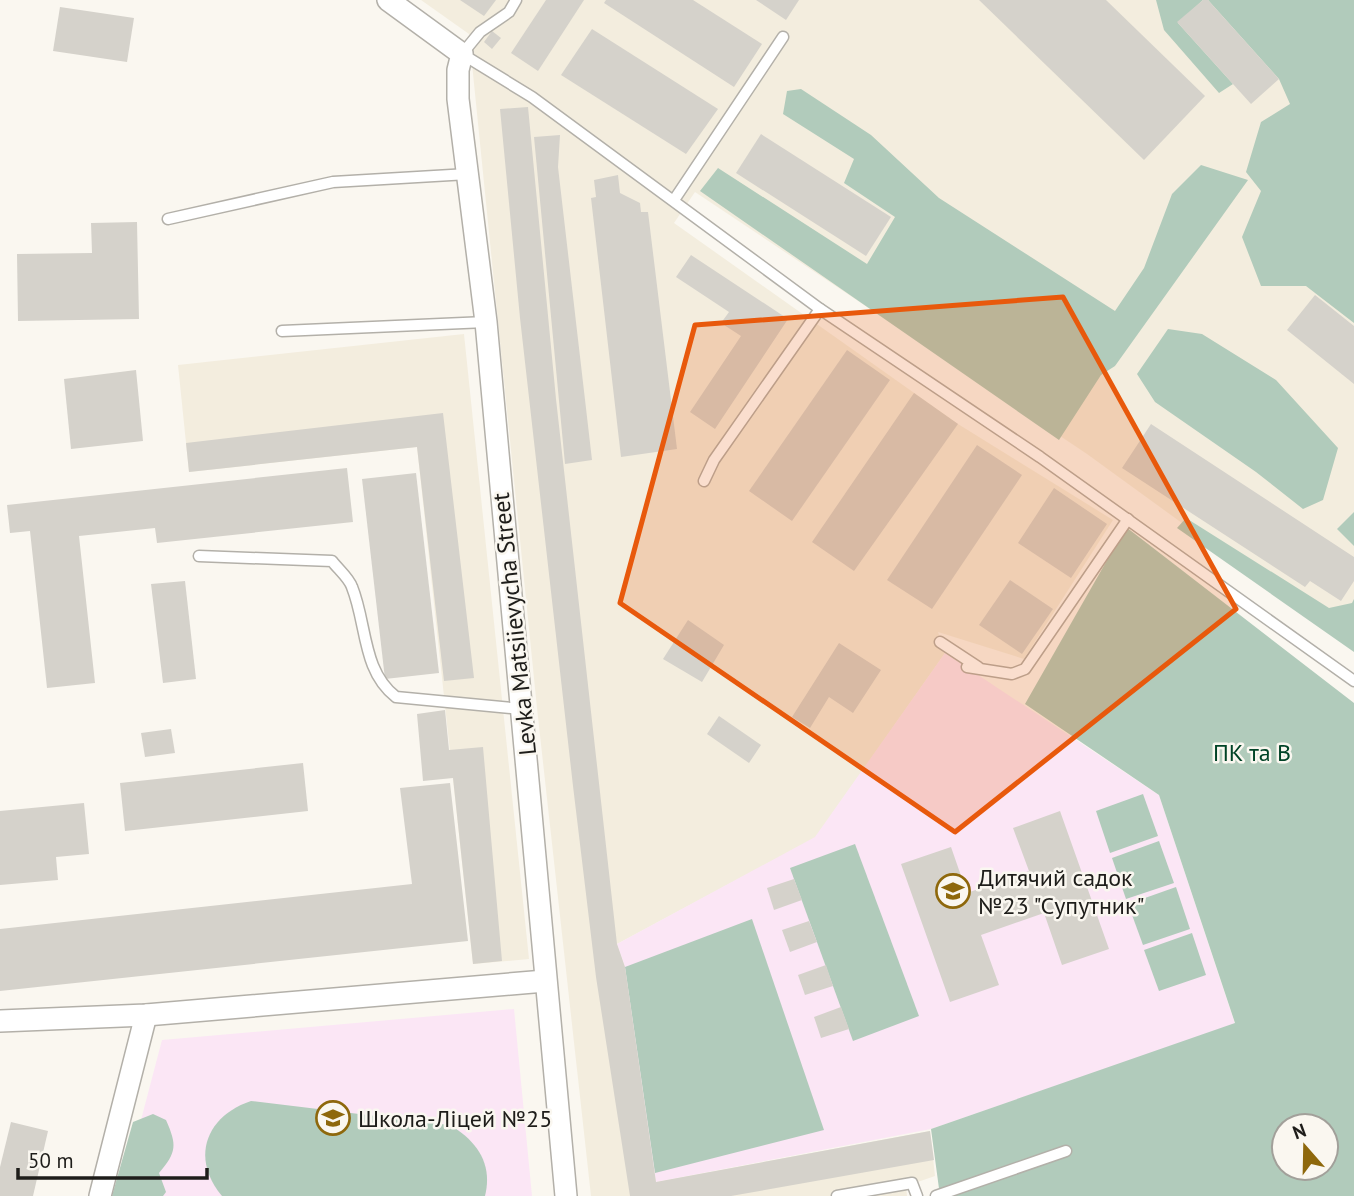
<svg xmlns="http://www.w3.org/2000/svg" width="1354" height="1196" font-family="'PT Sans',sans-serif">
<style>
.built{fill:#f3edde}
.education{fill:#fbe6f5}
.green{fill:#b1cbbb;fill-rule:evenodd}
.building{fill:#d5d2cb}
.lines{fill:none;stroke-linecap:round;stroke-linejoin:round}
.lane-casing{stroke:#b3b0a9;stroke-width:13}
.street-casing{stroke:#b3b0a9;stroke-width:24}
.lane{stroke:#fff;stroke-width:10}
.street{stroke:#fff;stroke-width:21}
.marked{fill:#e8590c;fill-opacity:0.2;stroke:#e8590c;stroke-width:5;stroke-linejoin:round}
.labels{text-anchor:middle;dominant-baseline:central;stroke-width:5;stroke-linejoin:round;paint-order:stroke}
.street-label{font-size:24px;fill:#1e1d1a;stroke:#faf7f0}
.park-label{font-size:24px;fill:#004326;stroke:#faf7f0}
.poi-label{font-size:24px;fill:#1e1d1a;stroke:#faf7f0;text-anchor:start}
</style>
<rect width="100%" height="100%" fill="#faf7f0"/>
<g class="built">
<polygon points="421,0 1354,0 1354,648 1087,454 695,192 674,223 958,424 1113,520 1024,659 938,632 945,653 815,838 617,944 625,967 656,1182 930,1131 935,1176 906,1186 907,1196 591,1196 537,708 469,34"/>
<polygon points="464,334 529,959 473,964 417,447 189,472 178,365"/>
</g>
<g class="education">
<polygon points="945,653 1159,795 1235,1024 931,1129 656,1182 625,967 617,944 815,837"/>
<polygon points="514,1009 532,1196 121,1196 162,1040"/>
</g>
<g class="green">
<polygon points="1156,0 1203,0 1178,23 1233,84 1219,93 1164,30"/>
<polygon points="1208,0 1354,0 1354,323 1306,286 1261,286 1242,237 1261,191 1246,172 1261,122 1290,104 1279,79"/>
<polygon points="801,89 871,135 939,198 1115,311 1144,268 1172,194 1201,165 1248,180 1115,366 1101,375 1059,440 700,191 718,168 867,264 895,217 844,183 854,159 783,114 787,91"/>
<polygon points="1168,329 1202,334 1276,380 1338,448 1323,500 1303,509 1256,472 1155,402 1137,374"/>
<polygon points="1354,512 1354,546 1337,529"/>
<polygon points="1186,518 1329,608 1352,603 1354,599 1354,652 1177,528"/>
<path d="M 1126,527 L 1354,703 L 1354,1196 L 940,1196 L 931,1129 L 1235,1023 L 1159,795 L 1025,704 ZM 1284,1126 L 1326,1126 L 1326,1168 L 1284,1168 Z"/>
<polygon points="1143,794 1158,836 1110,853 1096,811"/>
<polygon points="1159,841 1174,883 1126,899 1112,858"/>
<polygon points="855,844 919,1016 853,1041 790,868"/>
<polygon points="1176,887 1190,929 1143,945 1128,904"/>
<polygon points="752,919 824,1130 655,1173 625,967"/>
<polygon points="1192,933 1206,975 1159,991 1144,950"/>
<path d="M 251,1101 L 450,1125 C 477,1141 493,1164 485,1196 L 222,1196 C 190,1158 206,1116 251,1101 Z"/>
<path d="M 153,1114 L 166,1120 C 177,1145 177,1152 159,1173 L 166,1192 L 163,1196 L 112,1196 L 133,1122 Z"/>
</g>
<g class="building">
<polygon points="460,0 496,0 484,16"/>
<polygon points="546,0 584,0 538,71 511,53"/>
<polygon points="606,0 693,0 762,44 734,87 604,3"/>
<polygon points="756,0 799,0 786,20"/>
<polygon points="979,0 1106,0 1205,96 1144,160"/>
<polygon points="1203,0 1208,0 1279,79 1251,104 1177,22"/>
<polygon points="60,7 134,18 127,62 53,51"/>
<polygon points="592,29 718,109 686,154 561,75"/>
<polygon points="492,31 501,38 492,49 484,42"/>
<polygon points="528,107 556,399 617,944 625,967 656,1182 930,1131 934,1160 731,1196 630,1196 596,977 573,786 520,318 500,109"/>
<polygon points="761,134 891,217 866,256 736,173"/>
<polygon points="560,135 558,167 592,460 565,464 534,137"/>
<polygon points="618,175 620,193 640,203 641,212 648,212 677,449 621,457 591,198 596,197 594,180"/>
<polygon points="137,222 139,319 18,321 17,254 92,253 91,223"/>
<polygon points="691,255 788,319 715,429 690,412 741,336 721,323 729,312 676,277"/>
<polygon points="1315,295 1354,326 1354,384 1287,330"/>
<polygon points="847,350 890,380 792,521 749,491"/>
<polygon points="136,370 143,441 71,449 64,379"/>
<polygon points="914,393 958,424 854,571 812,542"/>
<polygon points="443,413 474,678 444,681 417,447 189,472 186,443"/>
<polygon points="1151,424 1354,557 1354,581 1341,601 1310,581 1305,587 1122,468"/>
<polygon points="977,445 1022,475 932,609 887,580"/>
<polygon points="347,468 353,522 157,543 155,528 79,536 95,683 47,688 30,531 10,533 7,505"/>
<polygon points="416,473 439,673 385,679 362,479"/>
<polygon points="1054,488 1107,524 1071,578 1018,543"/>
<polygon points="1010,580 1053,609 1022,654 979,625"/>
<polygon points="185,581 196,679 163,683 151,584"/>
<polygon points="688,620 724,645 702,682 663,659"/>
<polygon points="839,643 881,670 853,713 829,697 810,728 792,717"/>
<polygon points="445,710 449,750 483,747 502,961 473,964 453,778 423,781 417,714"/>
<polygon points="719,716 761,745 749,763 707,734"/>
<polygon points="171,729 175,753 145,757 141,733"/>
<polygon points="303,763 308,811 125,831 120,783"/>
<polygon points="450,783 468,941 0,991 0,929 412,884 400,788"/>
<polygon points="84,803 89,854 56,857 58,880 0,885 0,811"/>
<polygon points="1060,811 1109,949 1062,965 1044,913 981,935 999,985 950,1002 901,864 951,847 967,893 1029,871 1013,828"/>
<polygon points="794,879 802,900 774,910 767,888"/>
<polygon points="809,921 817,942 790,952 782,930"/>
<polygon points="826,965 833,986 805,995 798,975"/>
<polygon points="841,1007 849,1029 821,1038 814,1017"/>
<polygon points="11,1122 48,1131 33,1196 0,1196 0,1167"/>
</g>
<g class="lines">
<g class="lane-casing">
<g id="lane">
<polyline points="516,0 509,12 480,32 462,54 532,97 820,309 1040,457 1354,681"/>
<polyline points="674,200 783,37"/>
<polyline points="168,219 333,182 468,174"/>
<polyline points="282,331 486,322"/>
<polyline points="704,481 714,460 820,309"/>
<path d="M 199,556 L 332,561 C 338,569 349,578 352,587 C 367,624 362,671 396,697 L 522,709"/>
<polyline points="940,642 978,667"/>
<polyline points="967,667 1012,674 1025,669 1128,519"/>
<polyline points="837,1196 912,1183 917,1196"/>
<polyline points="936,1196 1066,1151"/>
</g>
</g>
<g class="street-casing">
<g id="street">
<polyline points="388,0 462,54 458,70 458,99 486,322 566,1196"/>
<polyline points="0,1021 146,1015 545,981"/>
<polyline points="100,1196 146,1015"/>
</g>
</g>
<use href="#lane" class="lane"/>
<use href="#street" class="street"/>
</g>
<path class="marked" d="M 1063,297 L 1236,609 L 955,832 L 620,603 L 695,325 Z"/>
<defs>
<g id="school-ring" transform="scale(1.75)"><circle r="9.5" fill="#faf7f0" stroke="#8e680c" stroke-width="1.5"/><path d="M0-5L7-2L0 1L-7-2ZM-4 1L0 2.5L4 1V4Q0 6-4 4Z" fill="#8e680c"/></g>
</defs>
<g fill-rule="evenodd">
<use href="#school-ring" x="953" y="891"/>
<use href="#school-ring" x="333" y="1118"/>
</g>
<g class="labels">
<g class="street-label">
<text transform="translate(514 624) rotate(-96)">Levka Matsiievycha Street</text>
</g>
<g class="park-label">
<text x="1252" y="752">ПК та В</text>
</g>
<g class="poi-label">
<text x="978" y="877">Дитячий садок<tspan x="978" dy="28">№23 "Супутник"</tspan></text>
<text x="358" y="1118">Школа-Ліцей №25</text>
</g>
</g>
<g transform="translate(1305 1147) rotate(340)"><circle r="33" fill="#faf7f0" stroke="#a2a09a" stroke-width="2"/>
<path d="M0-5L12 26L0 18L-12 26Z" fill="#8e680c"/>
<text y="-10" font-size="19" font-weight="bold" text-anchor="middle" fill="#1e1d1a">N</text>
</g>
<path d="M18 1168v10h189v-10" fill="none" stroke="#1e1d1a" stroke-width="3.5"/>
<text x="28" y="1168" font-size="21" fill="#1e1d1a" stroke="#faf7f0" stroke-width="5" paint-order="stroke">50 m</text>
</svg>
